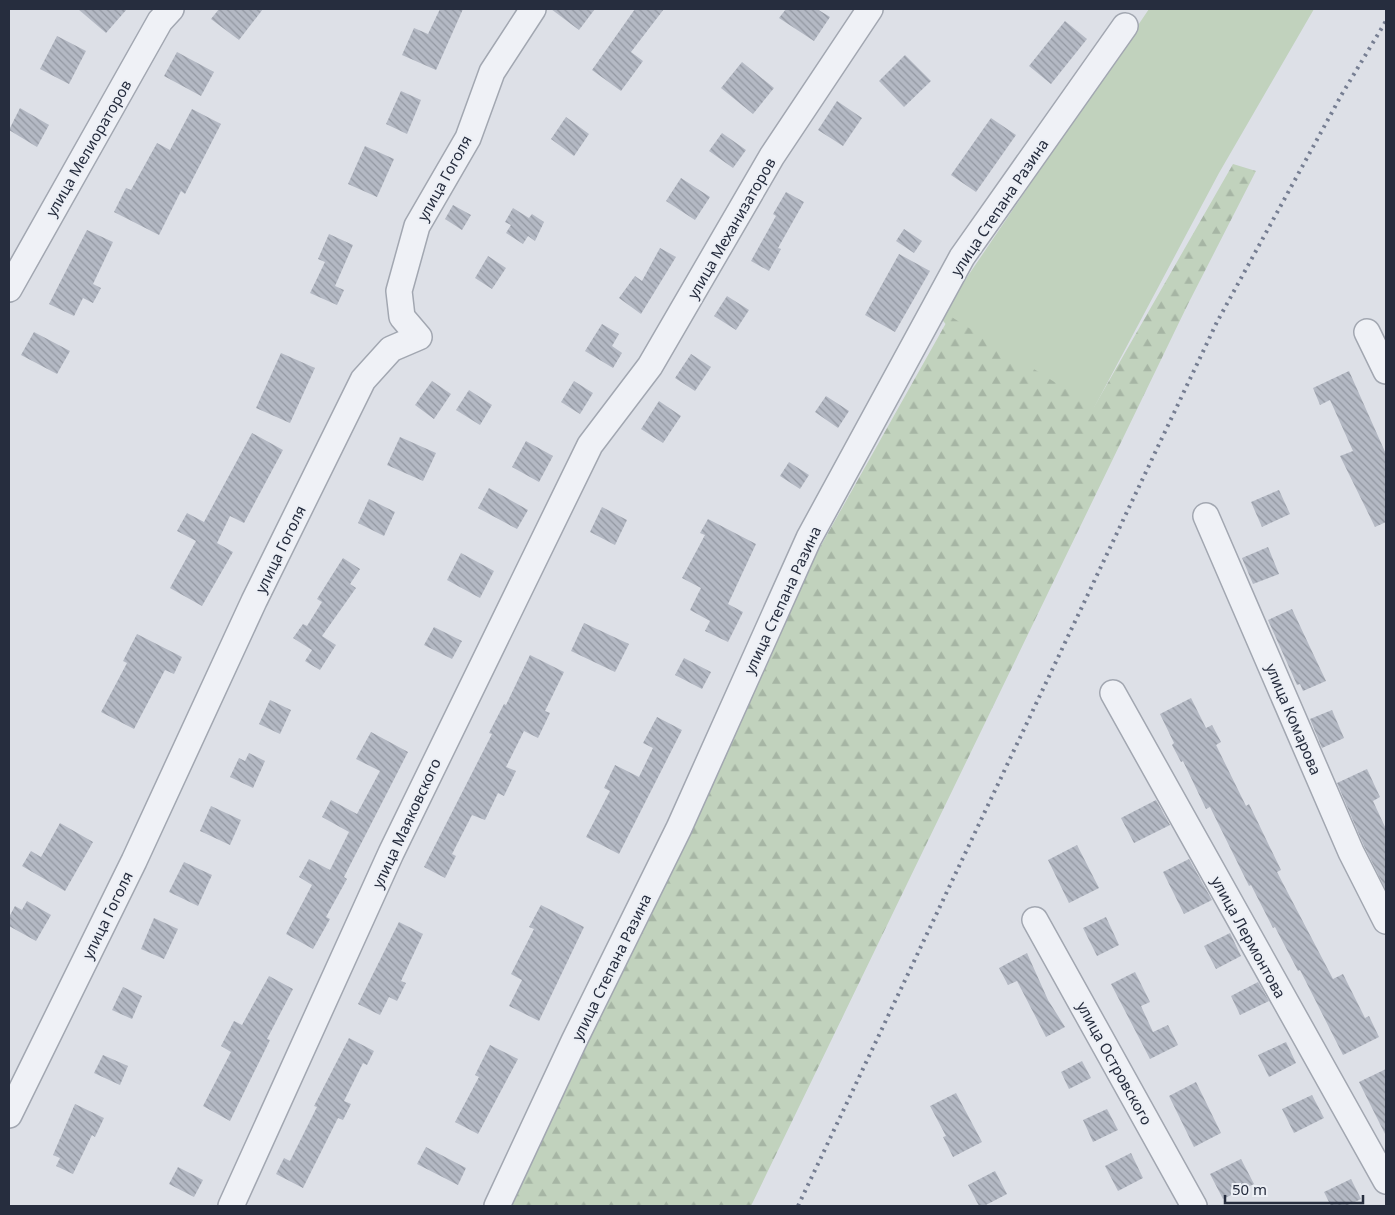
<svg xmlns="http://www.w3.org/2000/svg" width="1395" height="1215" font-family="'Noto Sans',sans-serif">
<style>
.green{fill:#c1d2bd}
.forest{fill:url(#forest-firs)}
.building{fill:url(#building-back-hatch)}
.lines{fill:none;stroke-linecap:round;stroke-linejoin:round}
.minor-casing{stroke:#a2a7b1;stroke-width:28}
.minor{stroke:#eff1f6;stroke-width:25}
.rail{stroke:#767e92;stroke-width:4;stroke-dasharray:2.5 5;stroke-linecap:butt}
.labels{text-anchor:middle;dominant-baseline:central;stroke-width:4;stroke-linejoin:round;paint-order:stroke}
.street-label{font-size:15px;fill:#262d3e;stroke:#eceff5}
</style>
<defs>
<pattern id="forest-firs" width="22" height="20" patternUnits="userSpaceOnUse" patternTransform="scale(1.25)"><rect width="22" height="20" fill="#c1d2bd"/><path d="M5 1l3.5 6h-7zM16 11l3.5 6h-7z" fill="#a6b5a4"/></pattern>
<pattern id="building-back-hatch" width="6" height="6" patternUnits="userSpaceOnUse" patternTransform="scale(1.25)"><rect width="6" height="6" fill="#b4b9c4"/><path d="M-1 5l2 2M0 0l6 6M5-1l2 2" fill="none" stroke="#9297a1"/></pattern>
</defs>
<rect width="100%" height="100%" fill="#dde0e7"/>
<polygon class="green" points="1149,9 1314,9 1219,173 1087,421 952,332 940,317"/>
<polygon class="forest" points="1233,164 1256,171 1188,304 751,1206 505,1206 810,565 950,316 1094,407"/>
<g class="building">
<polygon points="78,9 127,9 106,33"/>
<polygon points="219,9 263,9 239,40 211,19"/>
<polygon points="440,9 463,9 436,70 402,55 414,28 428,34"/>
<polygon points="551,9 595,9 579,30"/>
<polygon points="635,9 664,9 631,52 643,61 621,91 592,70"/>
<polygon points="786,9 817,9 830,17 814,41 779,18"/>
<polygon points="1065,21 1087,39 1051,84 1029,66"/>
<polygon points="57,36 86,51 69,84 40,69"/>
<polygon points="177,52 214,72 201,96 164,76"/>
<polygon points="905,55 931,81 904,107 879,81"/>
<polygon points="742,62 774,88 753,114 721,88"/>
<polygon points="401,91 421,100 407,134 386,124"/>
<polygon points="837,101 862,118 843,146 818,130"/>
<polygon points="20,108 49,125 37,147 9,130"/>
<polygon points="192,109 221,124 185,194 181,191 159,235 114,212 126,188 131,190 157,143 170,150"/>
<polygon points="566,117 589,134 574,156 551,139"/>
<polygon points="991,118 1016,135 976,192 951,175"/>
<polygon points="722,133 746,150 733,168 709,151"/>
<polygon points="365,146 394,159 377,197 348,184"/>
<polygon points="681,178 710,197 695,220 666,201"/>
<polygon points="786,192 804,202 778,248 781,249 769,271 751,261 776,216 773,214"/>
<polygon points="453,205 471,215 462,230 445,219"/>
<polygon points="513,208 529,218 532,214 544,222 535,241 528,236 523,244 506,233 511,225 505,222"/>
<polygon points="904,229 922,241 914,253 896,241"/>
<polygon points="87,230 113,242 93,284 101,288 93,303 83,298 74,316 49,304"/>
<polygon points="329,234 353,245 335,286 344,290 337,305 310,293 325,262 318,259"/>
<polygon points="660,248 676,257 641,314 619,298 635,276 642,281"/>
<polygon points="899,254 930,271 895,332 865,315"/>
<polygon points="488,256 506,268 492,289 475,278"/>
<polygon points="727,296 749,310 736,330 714,316"/>
<polygon points="602,324 619,334 612,346 622,353 613,368 585,351"/>
<polygon points="34,332 70,351 57,374 21,355"/>
<polygon points="281,353 315,368 290,423 256,408"/>
<polygon points="691,354 711,367 695,391 675,378"/>
<polygon points="1349,371 1386,454 1386,522 1375,527 1340,456 1353,451 1330,400 1320,405 1313,388"/>
<polygon points="432,381 451,394 434,419 415,405"/>
<polygon points="574,381 593,393 580,414 561,402"/>
<polygon points="469,390 492,405 480,425 456,410"/>
<polygon points="826,396 849,411 838,428 815,412"/>
<polygon points="659,401 681,416 663,443 641,429"/>
<polygon points="252,433 283,450 244,523 230,516 217,543 233,552 202,606 170,588 196,541 177,531 187,513 204,522"/>
<polygon points="400,437 436,453 423,481 387,465"/>
<polygon points="526,441 553,456 539,482 512,467"/>
<polygon points="789,462 809,475 800,489 780,476"/>
<polygon points="489,488 528,510 517,529 478,508"/>
<polygon points="1279,490 1290,514 1262,527 1251,502"/>
<polygon points="369,499 395,512 384,536 358,523"/>
<polygon points="602,507 627,520 615,545 590,532"/>
<polygon points="708,519 756,544 728,604 743,612 728,642 705,631 710,621 690,610 701,588 682,578 705,535 700,533"/>
<polygon points="1268,547 1279,574 1253,584 1242,558"/>
<polygon points="461,553 494,571 480,598 447,580"/>
<polygon points="343,558 360,569 350,584 356,588 322,636 336,645 320,670 305,661 312,650 293,638 303,624 307,626 322,602 317,599"/>
<polygon points="1292,609 1326,681 1303,691 1300,684 1297,685 1268,620"/>
<polygon points="584,623 629,644 615,672 571,651"/>
<polygon points="434,627 462,641 452,659 424,645"/>
<polygon points="137,634 182,657 174,674 165,670 134,729 101,712 127,663 123,661"/>
<polygon points="530,655 564,672 545,711 550,713 538,738 524,731 506,767 516,771 504,796 498,793 485,820 472,815 452,854 456,856 445,878 424,867 492,734 489,733 504,704 506,705"/>
<polygon points="684,658 711,672 702,689 675,675"/>
<polygon points="1191,698 1206,728 1212,725 1221,742 1216,745 1246,806 1249,804 1281,870 1277,872 1333,979 1343,974 1365,1018 1369,1016 1379,1037 1343,1055 1300,970 1298,971 1275,927 1273,928 1251,885 1249,886 1210,807 1206,809 1183,761 1181,762 1172,745 1174,743 1160,714"/>
<polygon points="270,700 291,710 280,734 259,724"/>
<polygon points="1332,710 1344,738 1322,748 1310,719"/>
<polygon points="657,717 682,730 619,854 586,837 610,791 604,788 615,765 639,777 653,748 643,743"/>
<polygon points="371,732 408,752 344,877 347,879 326,917 330,919 313,949 286,934 312,885 299,877 309,859 330,870 349,832 322,817 331,800 357,814 380,771 356,759"/>
<polygon points="249,753 265,761 253,788 230,777 239,758 245,761"/>
<polygon points="1367,769 1380,797 1373,801 1386,829 1386,890 1364,846 1337,783"/>
<polygon points="1156,800 1170,825 1134,843 1121,818"/>
<polygon points="211,806 241,820 230,845 200,831"/>
<polygon points="60,823 93,842 65,891 22,866 31,851 41,857"/>
<polygon points="1077,845 1099,888 1069,903 1048,860"/>
<polygon points="1189,859 1212,900 1184,914 1163,872"/>
<polygon points="184,862 212,875 198,906 169,892"/>
<polygon points="27,901 51,915 36,941 9,926 9,917 15,906 22,910"/>
<polygon points="541,905 584,927 539,1021 509,1006 522,980 511,974 534,929 529,927"/>
<polygon points="1106,917 1119,945 1097,956 1083,928"/>
<polygon points="154,918 178,929 164,959 141,949"/>
<polygon points="399,922 423,934 401,981 406,983 397,1001 389,997 380,1015 358,1004"/>
<polygon points="1230,933 1241,956 1216,969 1204,946"/>
<polygon points="1027,953 1048,1000 1065,1027 1046,1037 1017,981 1008,985 999,968"/>
<polygon points="1135,972 1150,1002 1141,1006 1153,1032 1168,1025 1178,1045 1150,1059 1111,984"/>
<polygon points="269,976 293,989 267,1039 270,1040 230,1121 203,1106 231,1052 221,1046 234,1021 242,1025"/>
<polygon points="1258,982 1269,1001 1240,1015 1231,996"/>
<polygon points="123,987 142,996 132,1019 112,1010"/>
<polygon points="349,1038 374,1051 367,1065 363,1063 344,1101 351,1104 343,1120 338,1118 303,1188 276,1174 284,1158 290,1161 317,1107 314,1106"/>
<polygon points="1286,1042 1296,1063 1269,1077 1258,1055"/>
<polygon points="490,1045 518,1059 478,1134 455,1122 479,1077 475,1075"/>
<polygon points="103,1055 128,1066 120,1085 94,1073"/>
<polygon points="1082,1061 1091,1078 1069,1089 1061,1072"/>
<polygon points="1386,1069 1386,1136 1359,1082"/>
<polygon points="1196,1082 1221,1133 1194,1147 1169,1096"/>
<polygon points="956,1093 982,1142 953,1157 943,1137 946,1136 930,1106"/>
<polygon points="1312,1095 1324,1118 1294,1133 1282,1109"/>
<polygon points="75,1104 104,1118 95,1137 92,1135 73,1174 56,1166 60,1158 53,1155"/>
<polygon points="1107,1109 1118,1130 1093,1142 1083,1120"/>
<polygon points="426,1147 466,1168 458,1185 417,1164"/>
<polygon points="1131,1153 1143,1178 1118,1191 1105,1166"/>
<polygon points="1241,1159 1254,1184 1223,1199 1210,1174"/>
<polygon points="178,1167 203,1180 194,1197 169,1184"/>
<polygon points="995,1171 1007,1194 984,1206 979,1206 968,1185"/>
<polygon points="1351,1179 1361,1199 1346,1206 1331,1206 1324,1192"/>
</g>
<g class="lines">
<g class="minor-casing">
<g id="minor">
<polyline points="9,289 160,21 171,9"/>
<polyline points="1367,332 1386,371"/>
<polyline points="1206,516 1351,852 1386,921"/>
<polyline points="1113,693 1386,1181"/>
<polyline points="1035,920 1194,1206"/>
<polyline points="9,1115 134,861 254,601 363,380 391,349 419,337 402,317 399,291 417,226 468,138 492,72 533,9"/>
<polyline points="231,1206 391,853 590,445 650,366 772,156 870,9"/>
<polyline points="497,1206 574,1041 679,828 809,538 962,257 1125,26"/>
</g>
</g>
<use href="#minor" class="minor"/>
<polyline class="rail" points="798,1206 1217,322 1342,94 1386,21"/>
</g>
<g class="labels">
<g class="street-label">
<text transform="translate(88 148) rotate(-60)">улица Мелиораторов</text>
<text transform="translate(444 178) rotate(-61)">улица Гоголя</text>
<text transform="translate(999 207) rotate(-56)">улица Степана Разина</text>
<text transform="translate(731 228) rotate(-60)">улица Механизаторов</text>
<text transform="translate(280 549) rotate(-64)">улица Гоголя</text>
<text transform="translate(782 600) rotate(-65)">улица Степана Разина</text>
<text transform="translate(1294 719) rotate(67)">улица Комарова</text>
<text transform="translate(406 823) rotate(-65)">улица Маяковского</text>
<text transform="translate(107 915) rotate(-64)">улица Гоголя</text>
<text transform="translate(1249 937) rotate(61)">улица Лермонтова</text>
<text transform="translate(611 967) rotate(-64)">улица Степана Разина</text>
<text transform="translate(1115 1063) rotate(61)">улица Островского</text>
</g>
</g>
<rect width="1395" height="1215" fill="none" stroke="#262d3e" stroke-width="20"/>
<path d="M1225 1195v8h138v-8" fill="none" stroke="#262d3e" stroke-width="2.5"/>
<text x="1232" y="1195" font-size="15" fill="#262d3e" stroke="#eceff5" stroke-width="4" paint-order="stroke">50 m</text>
</svg>
